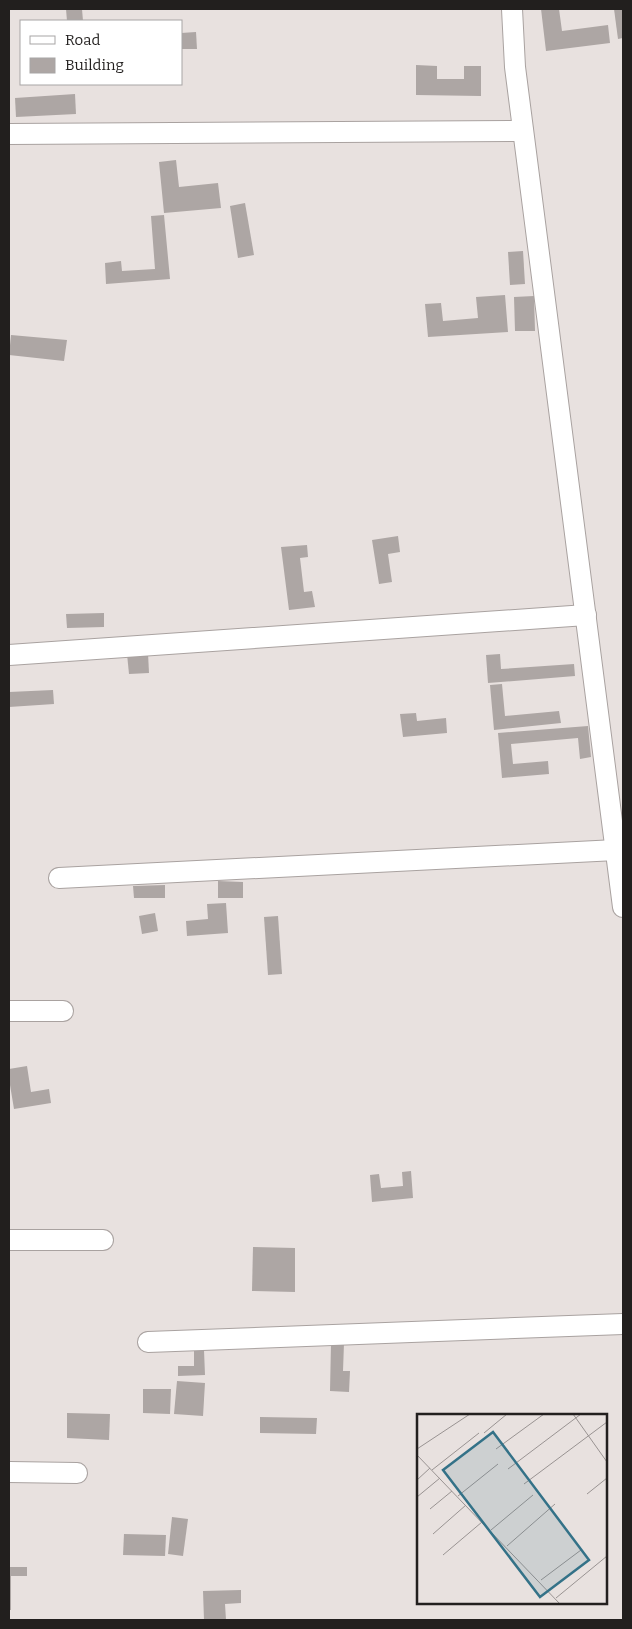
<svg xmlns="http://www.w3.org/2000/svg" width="632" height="1629" font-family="Bitter,serif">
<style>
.building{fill:#ada6a4}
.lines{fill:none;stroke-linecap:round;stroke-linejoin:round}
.street-casing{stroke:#a9a2a0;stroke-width:22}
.street{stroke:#fff;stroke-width:20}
.inset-road{fill:none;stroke:#999392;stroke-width:1}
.view{fill:#347288;fill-opacity:0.15;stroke:#347288;stroke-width:2.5}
.inset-edge{fill:none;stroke:#221f1e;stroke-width:2.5}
</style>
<rect width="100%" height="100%" fill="#e8e1df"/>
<g class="building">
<polygon points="66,9 82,9 83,21 67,21"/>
<polygon points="541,9 559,9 562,31 608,25 610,43 546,51"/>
<polygon points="614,9 623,9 623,38 618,39"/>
<polygon points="196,32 197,49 181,49 181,33"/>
<polygon points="416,65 437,66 437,79 464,79 464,66 481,66 481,96 416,95"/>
<polygon points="75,94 76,114 16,117 15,98"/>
<polygon points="176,160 179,187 218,183 221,208 164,213 159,162"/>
<polygon points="245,203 254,255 238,258 230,206"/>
<polygon points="164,215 170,279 106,284 105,263 121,261 122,271 155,269 151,216"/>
<polygon points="523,251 525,284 510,285 508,252"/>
<polygon points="505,295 508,332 428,337 425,304 441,303 443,321 478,318 476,297"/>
<polygon points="534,296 535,331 515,331 514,297"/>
<polygon points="11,335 67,340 64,361 9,355"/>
<polygon points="398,536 400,552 388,554 392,582 379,584 372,540"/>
<polygon points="307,545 308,557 300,558 304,592 312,591 315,607 289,610 281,547"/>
<polygon points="104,613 104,627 67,628 66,614"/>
<polygon points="148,653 149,673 129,674 127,654"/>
<polygon points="500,654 501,669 574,664 575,676 488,683 486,655"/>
<polygon points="502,684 505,716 559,711 561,723 494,730 490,685"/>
<polygon points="53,690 54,704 9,707 9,692"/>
<polygon points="416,713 417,721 446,718 447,733 403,737 400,714"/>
<polygon points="588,726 591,757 580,759 578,738 511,744 513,764 548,761 549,774 502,778 498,733"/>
<polygon points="218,881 243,882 243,898 218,898"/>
<polygon points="165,885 165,898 134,898 133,886"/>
<polygon points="226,903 228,933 187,936 186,921 208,919 207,904"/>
<polygon points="155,913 158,931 142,934 139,916"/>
<polygon points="278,916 282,974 268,975 264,917"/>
<polygon points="27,1066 31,1092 49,1089 51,1103 14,1109 9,1079 9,1069"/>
<polygon points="411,1171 413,1198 372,1202 370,1175 379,1174 381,1188 403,1186 402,1172"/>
<polygon points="253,1247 295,1248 295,1292 252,1291"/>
<polygon points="331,1343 344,1343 343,1371 350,1371 349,1392 330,1391"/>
<polygon points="194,1350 204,1350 205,1375 178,1376 178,1366 194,1366"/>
<polygon points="177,1381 205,1383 203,1416 174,1414"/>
<polygon points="143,1389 171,1389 170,1414 143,1413"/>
<polygon points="67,1413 110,1414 109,1440 67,1438"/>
<polygon points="260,1417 317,1418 316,1434 260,1433"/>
<polygon points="172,1517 188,1519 183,1556 168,1554"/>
<polygon points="124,1534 166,1535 165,1556 123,1555"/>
<polygon points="9,1567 27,1567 27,1576 11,1576 11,1610 9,1610"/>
<polygon points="241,1590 241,1603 225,1604 226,1620 204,1620 203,1591"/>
</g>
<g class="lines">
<g class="street-casing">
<g id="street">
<polyline points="512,9 515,67 623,907"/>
<polyline points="9,134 523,131"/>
<polyline points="9,655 586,615"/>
<polyline points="59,878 616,850"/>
<polyline points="9,1011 63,1011"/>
<polyline points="9,1240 103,1240"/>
<polyline points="148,1342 623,1324"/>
<polyline points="9,1472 77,1473"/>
</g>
</g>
<use href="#street" class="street"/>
</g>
<g transform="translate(417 1414)">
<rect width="190" height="190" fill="#e8e1df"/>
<path class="inset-road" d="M 156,0 L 190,48M 67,19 L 90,0M 0,35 L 53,0M 79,35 L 127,0M 0,41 L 143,190M 91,55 L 164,0M 15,56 L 62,19M 0,66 L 13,54M 107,70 L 190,8M 170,80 L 190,64M 41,82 L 81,50M 0,83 L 23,64M 13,95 L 35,77M 74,116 L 116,81M 16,120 L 49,91M 90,132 L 138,90M 26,141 L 65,108M 124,166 L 164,136M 139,184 L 190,142"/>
<path class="view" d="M 76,18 L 172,146 L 123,183 L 26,56 Z"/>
<rect width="190" height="190" class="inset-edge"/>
</g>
<rect width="632" height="1629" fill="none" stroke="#221f1e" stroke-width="20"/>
<rect x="20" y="20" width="162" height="65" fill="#ffffff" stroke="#a7a5a5"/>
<rect x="30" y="36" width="25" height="8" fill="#ffffff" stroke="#a7a5a5"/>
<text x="65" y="45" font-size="15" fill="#221f1e">Road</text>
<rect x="30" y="58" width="25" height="15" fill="#ada6a4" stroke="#a7a5a5"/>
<text x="65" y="70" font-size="15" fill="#221f1e">Building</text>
</svg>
